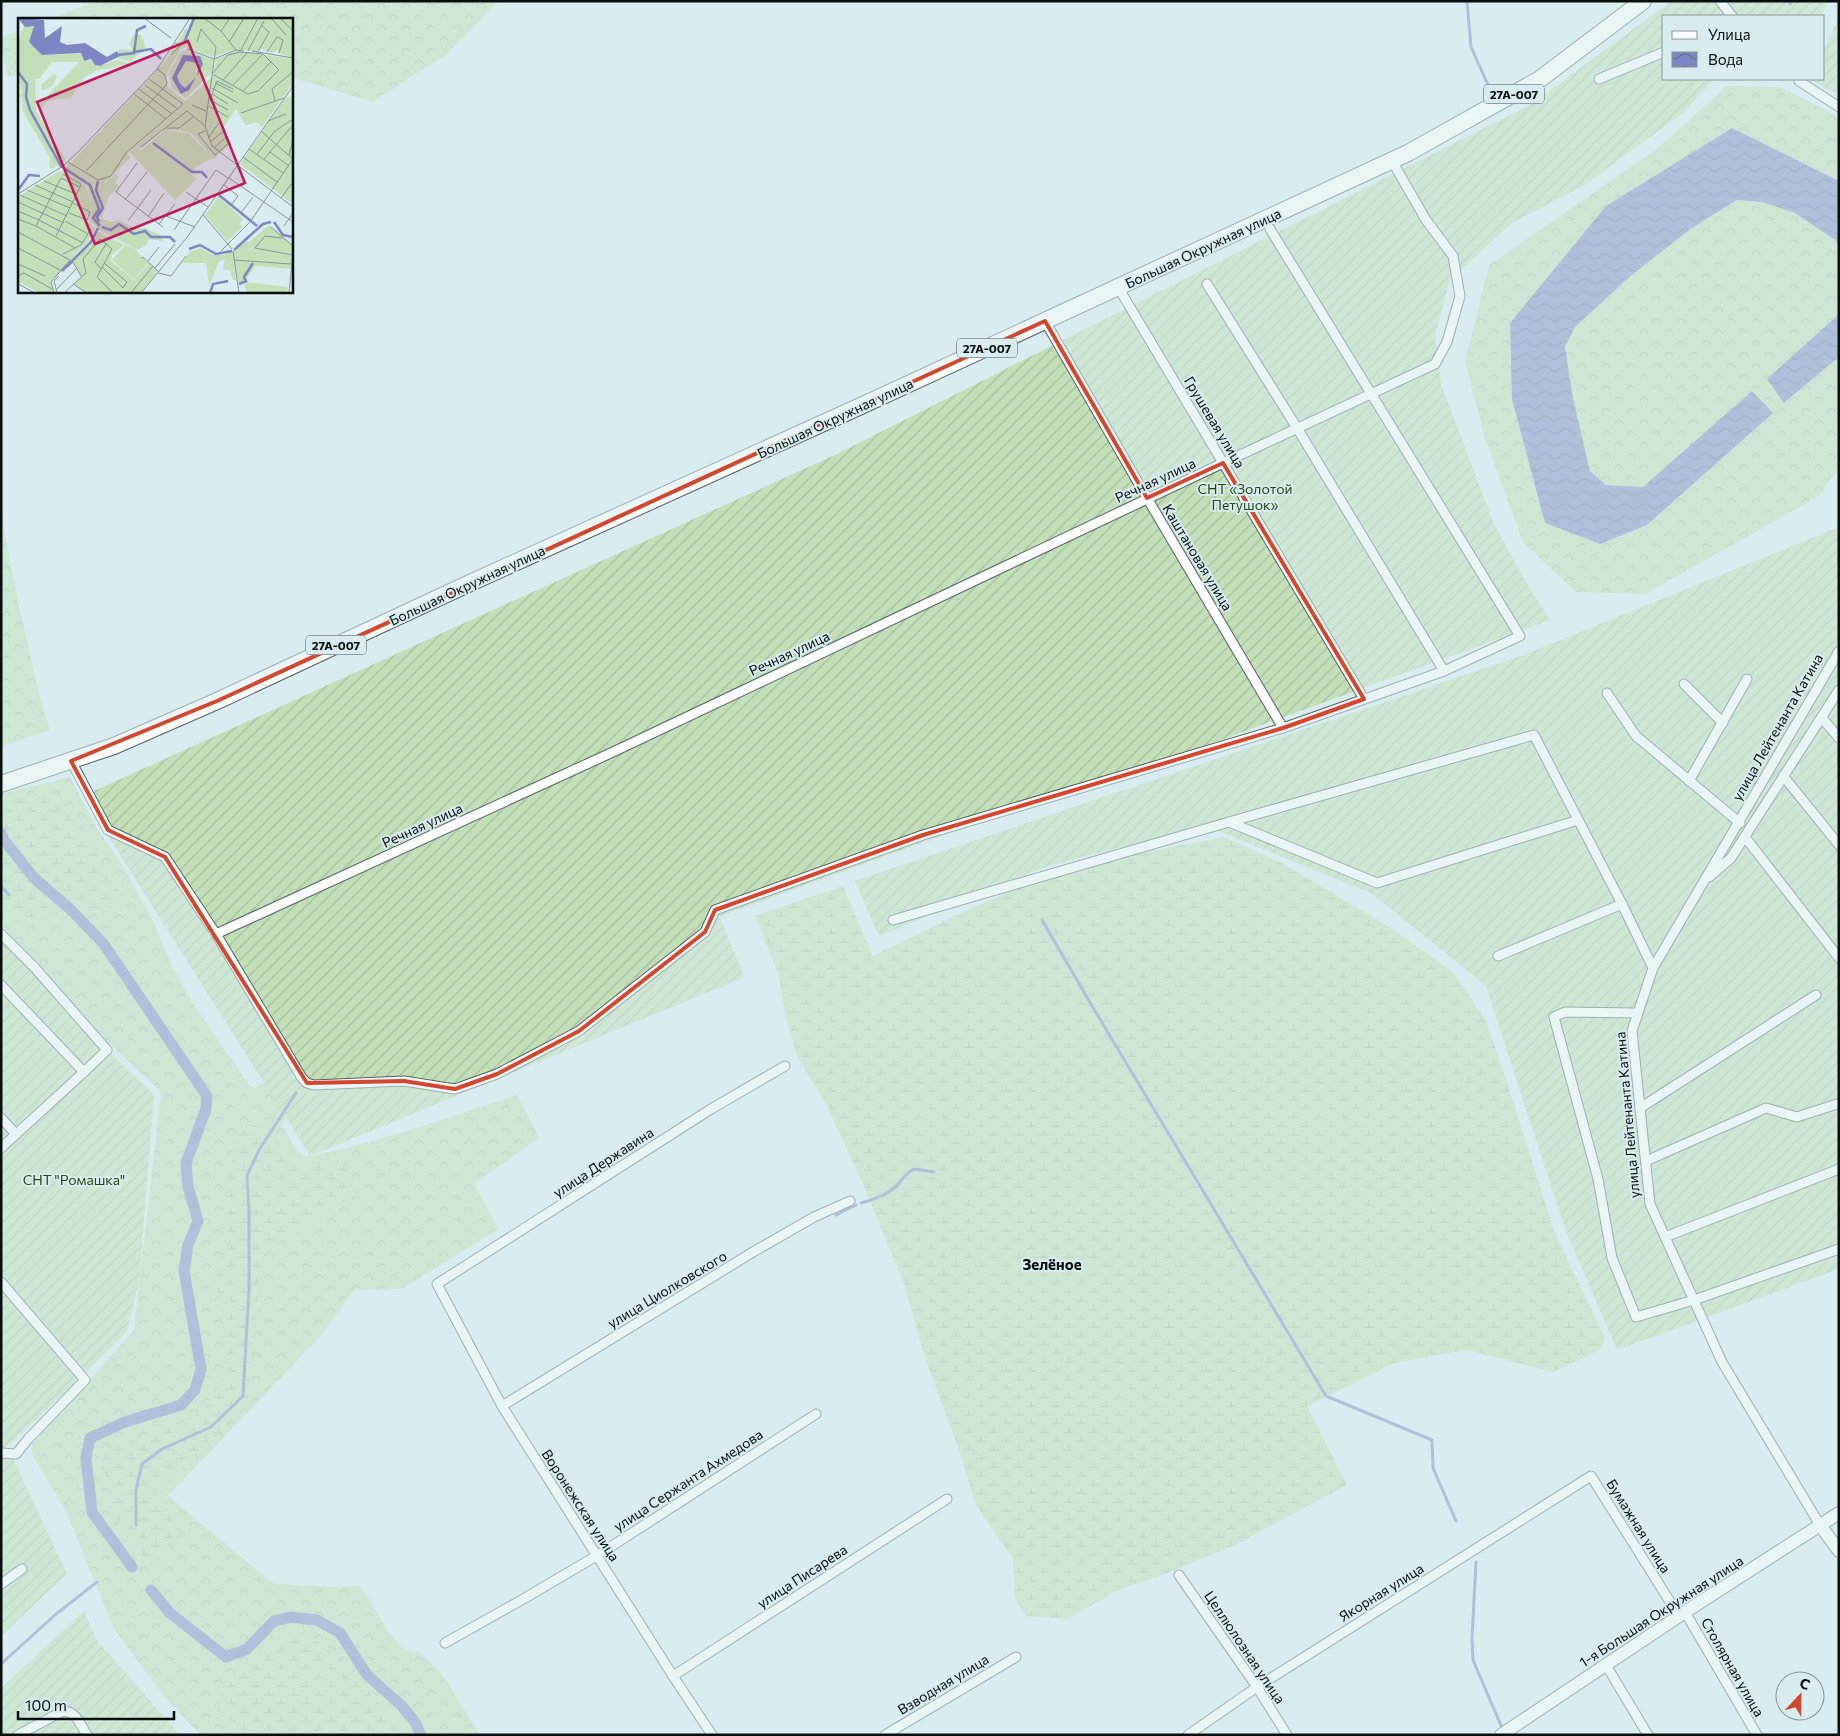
<svg xmlns="http://www.w3.org/2000/svg" width="1840" height="1736" font-family="Commissioner,sans-serif">
<style>
.forest{fill:url(#forest-crowns)}
.wetland{fill:url(#wetland-marsh)}
.garden{fill:url(#garden-furrows)}
.water{fill:url(#water-waves)}
.lines{fill:none;stroke-linecap:round;stroke-linejoin:round}
.stream{stroke:#7e87c3;stroke-width:3}
.canal{stroke:#7e87c3;stroke-width:11}
.street-casing{stroke:#516265;stroke-width:11}
.secondary-casing{stroke:#516265;stroke-width:14}
.highway-casing{stroke:#516265;stroke-width:18}
.street{stroke:#fff;stroke-width:9}
.secondary{stroke:#fff;stroke-width:12}
.highway{stroke:#fff;stroke-width:16}
.marked{fill:none;stroke:#d2472e;stroke-width:4;stroke-linejoin:round}
.labels{text-anchor:middle;dominant-baseline:central;stroke-width:4;stroke-linejoin:round;paint-order:stroke}
.shield{fill:#d9ecef;stroke:#465152;stroke-width:1}
.shield-label{font-size:12px;font-weight:bold;fill:#070e0e}
.street-label{font-size:14px;fill:#070e0e;stroke:#d9ecef}
.park-label{font-size:14px;fill:#244a10;stroke:#d9ecef}
.neighbourhood-label{font-size:15px;font-weight:bold;fill:#070e0e;stroke:#d9ecef}
.inset-river{fill:none;stroke:#7e87c3;stroke-width:2.5}
.inset-road{fill:none;stroke:#859395;stroke-width:1}
.view{fill:#c2185b;fill-opacity:0.15;stroke:#c2185b;stroke-width:2.5}
.inset-edge{fill:none;stroke:#070e0e;stroke-width:2.5}
</style>
<defs>
<pattern id="forest-crowns" width="20" height="18" patternUnits="userSpaceOnUse" patternTransform="scale(1.25)"><rect width="20" height="18" fill="#c2dfb7"/><path d="M2 6a3 3 0 1 1 6 0M12 15a3 3 0 1 1 6 0" fill="none" stroke="#a5be9c"/></pattern>
<pattern id="wetland-marsh" width="20" height="14" patternUnits="userSpaceOnUse" patternTransform="scale(1.25)"><rect width="20" height="14" fill="#c2dfb7"/><path d="M1 5h8M5 5V1M11 12h8M15 12V8" fill="none" stroke="#a5be9c"/></pattern>
<pattern id="garden-furrows" width="10" height="10" patternUnits="userSpaceOnUse" patternTransform="scale(1.25)"><rect width="10" height="10" fill="#c2dfb7"/><path d="M-1 1l2-2M0 10L10 0M9 11l2-2" fill="none" stroke="#a5be9c"/></pattern>
<pattern id="water-waves" width="16" height="10" patternUnits="userSpaceOnUse" patternTransform="scale(1.25)"><rect width="16" height="10" fill="#7e87c3"/><path d="M0 5q4-4 8 0t8 0" fill="none" stroke="#656d9d"/></pattern>
</defs>
<rect width="100%" height="100%" fill="#d9ecef"/>
<g class="forest">
<polygon points="96,1 499,1 446,55 372,102 291,77 291,19 51,19"/>
<polygon points="19,31 19,74 8,77 1,48 1,38"/>
<polygon points="1727,86 1780,87 1828,111 1839,118 1839,181 1732,128 1510,324 1545,523 1600,544 1647,525 1773,413 1752,392 1643,488 1606,485 1590,471 1573,398 1565,347 1575,327 1634,273 1692,228 1737,200 1762,202 1795,213 1835,240 1839,245 1839,314 1768,379 1785,403 1839,357 1839,468 1819,496 1645,594 1576,592 1523,542 1485,438 1465,361 1489,265 1658,148"/>
<polygon points="1,512 19,607 42,705 50,730 1,747"/>
<path d="M 70,777 L 96,827 L 124,868 L 153,921 L 172,966 L 193,1004 L 250,1086 L 254,1088 L 290,1069 L 304,1093 L 281,1124 L 295,1147 L 304,1157 C 377,1144 446,1118 517,1095 L 539,1138 L 474,1184 L 499,1229 L 401,1289 L 354,1290 L 323,1333 L 168,1496 L 274,1584 L 342,1587 L 360,1586 L 374,1607 L 387,1631 L 404,1650 L 420,1652 L 442,1674 L 480,1735 L 200,1735 L 164,1696 L 114,1629 L 66,1511 L 32,1454 L 32,1444 L 134,1330 L 161,1092 L 111,1045 L 1,924 L 1,794 Z"/>
</g>
<g class="wetland">
<polygon points="15,796 48,797 78,819 126,903 19,923 1,907 1,799"/>
<path d="M 1224,837 L 1280,862 L 1390,927 L 1453,972 L 1485,1019 L 1506,1079 L 1554,1231 L 1605,1338 L 1600,1350 L 1553,1372 L 1467,1350 L 1394,1363 L 1307,1406 L 1347,1485 L 1237,1544 L 1160,1576 L 1120,1589 L 1067,1619 L 1027,1616 L 1015,1598 L 1013,1559 L 976,1505 L 960,1453 L 924,1354 L 904,1284 L 864,1186 L 827,1106 L 797,1056 L 785,1013 L 779,975 L 755,916 L 843,886 L 873,956 C 928,929 984,900 1042,879 C 1101,859 1164,849 1224,837 Z"/>
<polygon points="251,1121 304,1164 343,1161 360,1193 261,1253 257,1312 248,1398 241,1409 164,1486 155,1498 181,1529 149,1568 115,1517 101,1454 151,1432 188,1423 220,1392 226,1353 223,1310 211,1267 231,1246 225,1201 236,1138"/>
<polygon points="302,1631 333,1652 400,1726 404,1735 249,1735 216,1708 227,1685 256,1662 276,1642"/>
</g>
<g class="garden">
<polygon points="1671,1 1830,1 1821,16 1664,16 1664,79 1714,79 1684,112 1586,184 1512,223 1450,280 1435,335 1441,384 1494,524 1526,582 1550,620 1122,776 1046,798 719,917 745,977 310,1156 83,796 835,455 1532,104"/>
<polygon points="1839,17 1839,95 1809,79 1824,79 1824,50"/>
<polygon points="1839,527 1839,1269 1617,1350 1565,1229 1486,986 1371,893 1206,826 1048,866 879,936 855,881 1521,656"/>
<polygon points="1,932 107,1050 154,1095 139,1282 127,1331 86,1373 7,1446 67,1574 1,1636"/>
<polygon points="84,1611 96,1639 180,1735 1,1735 1,1688"/>
</g>
<g class="water">
<polygon points="1732,128 1839,181 1839,245 1835,240 1795,213 1762,202 1737,200 1692,228 1634,273 1575,327 1565,347 1573,398 1590,471 1606,485 1643,487 1752,391 1773,413 1647,525 1600,544 1545,523 1512,399 1510,323 1606,206"/>
<polygon points="1839,314 1839,357 1784,403 1767,379"/>
</g>
<g class="lines">
<g class="stream">
<polyline points="1467,1 1471,47 1489,87"/>
<polyline points="1790,4 1792,1"/>
<polyline points="1,886 9,895"/>
<polyline points="1042,920 1092,1006 1326,1396 1432,1440 1433,1468 1456,1521"/>
<path d="M 861,1203 C 873,1200 892,1193 900,1182 C 904,1176 907,1173 914,1169 L 934,1172"/>
<polyline points="836,1215 856,1205"/>
<polyline points="136,1525 136,1490 142,1464 162,1449 211,1427 243,1396 249,1289 249,1211 247,1176 259,1150 296,1093"/>
<polyline points="1476,1562 1472,1639 1473,1660 1502,1728"/>
<polyline points="1,1664 55,1615 97,1582"/>
</g>
<g class="canal">
<polyline points="1,833 4,840 34,878 69,908 103,943 207,1096 206,1109 186,1163 188,1186 198,1221 188,1245 184,1271 201,1369 195,1390 181,1405 125,1422 90,1438 86,1458 92,1512 132,1567"/>
<polyline points="151,1590 170,1613 226,1657 247,1649 274,1621 291,1617 317,1620 340,1633 367,1675 401,1705 415,1722 421,1735"/>
</g>
<g class="street-casing">
<g id="street">
<polyline points="1720,1 1732,16"/>
<polyline points="1599,79 1664,52"/>
<polyline points="1799,81 1839,107"/>
<polyline points="1207,284 1297,428 1444,671"/>
<polyline points="1118,287 1364,699"/>
<polyline points="1045,321 1147,498 1283,728"/>
<polyline points="1684,684 1723,723"/>
<polyline points="1607,693 1636,736 1740,823"/>
<polyline points="1822,718 1839,738"/>
<polyline points="71,761 108,830 165,857 216,934 302,1078 307,1083 314,1085 404,1081 455,1089 497,1074 579,1031 705,932 715,910 923,835 1283,728 1444,671 1520,636 1270,229"/>
<polyline points="1784,777 1839,845"/>
<polyline points="1689,781 1747,679"/>
<polyline points="1229,822 1377,883 1578,820"/>
<polyline points="1745,837 1839,958"/>
<polyline points="1709,877 1731,858 1839,690"/>
<polyline points="893,920 1229,822 1534,735 1622,904 1653,968"/>
<polyline points="1,934 35,968 107,1050 84,1072"/>
<polyline points="216,934 613,752 1223,463 1435,364 1447,342 1460,296 1453,256 1426,220 1392,161"/>
<polyline points="1498,956 1622,904"/>
<polyline points="1,985 84,1072 1,1148"/>
<polyline points="1637,1013 1565,1012 1554,1017 1598,1179 1612,1258 1636,1317 1694,1300 1839,1249"/>
<polyline points="1640,1108 1816,995"/>
<polyline points="1,1118 16,1134"/>
<polyline points="1646,1161 1766,1108 1797,1117 1837,1104"/>
<polyline points="1665,1237 1839,1169"/>
<polyline points="1,1282 85,1380 29,1438 16,1454 1,1453"/>
<polyline points="502,1406 753,1252 814,1217 850,1201"/>
<polyline points="1820,1525 1722,1362 1650,1204 1632,1031 1653,968 1839,651"/>
<polyline points="1179,1575 1257,1687 1287,1735"/>
<polyline points="1,1584 22,1569"/>
<polyline points="1685,1612 1757,1735"/>
<polyline points="445,1643 525,1598 598,1555 816,1414"/>
<polyline points="1606,1665 1648,1735"/>
<polyline points="673,1676 947,1499"/>
<path d="M 18,1735 L 63,1711 C 76,1711 80,1724 87,1735"/>
<polyline points="712,1735 673,1676 502,1406 437,1284 711,1109 785,1066"/>
<polyline points="885,1735 1016,1657"/>
<polyline points="1188,1735 1257,1687 1591,1476 1679,1616"/>
</g>
</g>
<g class="secondary-casing">
<g id="secondary">
<polyline points="1820,1525 1839,1551"/>
<polyline points="1501,1735 1685,1612 1839,1513"/>
</g>
</g>
<g class="highway-casing">
<polyline id="highway" points="1,784 114,746 217,701 470,583 863,405 1408,153 1540,79 1643,1"/>
</g>
<use href="#street" class="street"/>
<use href="#secondary" class="secondary"/>
<use href="#highway" class="highway"/>
</g>
<path d="M0 0H1840V1736H0ZM 1045,321 L 1147,498 L 1223,463 L 1364,699 L 1283,728 L 923,835 L 715,910 L 705,932 L 579,1031 L 497,1074 L 455,1089 L 404,1081 L 307,1083 L 165,857 L 108,830 L 71,761 L 217,701 Z" fill="#d9ecef" fill-opacity=".55" fill-rule="evenodd"/>
<path class="marked" d="M 1045,321 L 1147,498 L 1223,463 L 1364,699 L 1283,728 L 923,835 L 715,910 L 705,932 L 579,1031 L 497,1074 L 455,1089 L 404,1081 L 307,1083 L 165,857 L 108,830 L 71,761 L 217,701 Z"/>
<g class="labels">
<g class="shield">
<rect x="1484" y="84.5" width="60" height="19" rx="4"/>
<rect x="957" y="338.5" width="60" height="19" rx="4"/>
<rect x="306" y="635.5" width="60" height="19" rx="4"/>
</g>
<g class="shield-label">
<text x="1514" y="94">27А-007</text>
<text x="987" y="348">27А-007</text>
<text x="336" y="645">27А-007</text>
</g>
<g class="street-label">
<text transform="translate(1203 248) rotate(-25)">Большая Окружная улица</text>
<text transform="translate(835 418) rotate(-25)">Большая Окружная улица</text>
<text transform="translate(1215 422) rotate(59)">Грушевая улица</text>
<text transform="translate(1155 480) rotate(-25)">Речная улица</text>
<text transform="translate(1198 557) rotate(59)">Каштановая улица</text>
<text transform="translate(467 585) rotate(-25)">Большая Окружная улица</text>
<text transform="translate(789 653) rotate(-25)">Речная улица</text>
<text transform="translate(1777 727) rotate(-60)">улица Лейтенанта Катина</text>
<text transform="translate(422 825) rotate(-25)">Речная улица</text>
<text transform="translate(1627 1115) rotate(-95)">улица Лейтенанта Катина</text>
<text transform="translate(603 1162) rotate(-33)">улица Державина</text>
<text transform="translate(667 1289) rotate(-31)">улица Циолковского</text>
<text transform="translate(688 1480) rotate(-33)">улица Сержанта Ахмедова</text>
<text transform="translate(581 1505) rotate(57)">Воронежская улица</text>
<text transform="translate(1639 1526) rotate(58)">Бумажная улица</text>
<text transform="translate(802 1576) rotate(-33)">улица Писарева</text>
<text transform="translate(1381 1592) rotate(-32)">Якорная улица</text>
<text transform="translate(1661 1611) rotate(-33)">1-я Большая Окружная улица</text>
<text transform="translate(1245 1647) rotate(56)">Целлюлозная улица</text>
<text transform="translate(1733 1667) rotate(60)">Столярная улица</text>
<text transform="translate(943 1684) rotate(-31)">Взводная улица</text>
</g>
<g class="park-label">
<text x="1245" y="488">СНТ «Золотой<tspan x="1245" dy="16">Петушок»</tspan></text>
<text x="74" y="1179">СНТ "Ромашка"</text>
</g>
<g class="neighbourhood-label">
<text x="1052" y="1264">Зелёное</text>
</g>
</g>
<g transform="translate(18 18)">
<rect width="275" height="275" fill="#d9ecef"/>
<path d="M 12,6 L 17,13 L 14,24 L 24,37 L 63,36 L 65,43 L 73,42 L 79,49 L 99,42 L 113,46 L 77,53 L 65,60 L 53,80 L 32,82 L 23,90 L 21,87 L 61,44 L 34,44 L 21,61 L 17,61 L 18,93 L 48,142 L 34,151 L 31,148 L 32,140 L 4,92 L 4,79 L 0,79 L 4,74 L 0,60 L 0,22 L 5,10 ZM 168,32 L 196,42 L 194,54 L 168,80 L 155,71 L 150,56 L 163,34 ZM 165,37 L 185,46 L 177,56 L 181,45 L 170,42 L 165,46 L 159,60 L 165,70 L 170,69 L 175,58 L 168,75 L 154,60 ZM 36,56 L 39,58 L 34,68 L 24,73 L 23,67 ZM 51,145 L 76,164 L 78,162 L 82,168 L 98,156 L 101,159 L 97,165 L 101,168 L 91,178 L 83,201 L 94,204 L 101,202 L 118,211 L 127,210 L 146,219 L 144,223 L 130,221 L 129,226 L 120,232 L 83,213 L 70,201 L 74,188 L 69,168 L 43,154 ZM 200,178 L 225,201 L 222,206 L 225,208 L 210,223 L 187,198 ZM 230,223 L 234,229 L 222,239 L 215,241 L 218,262 L 215,262 L 212,252 L 205,251 L 207,241 L 201,243 L 191,268 L 188,245 L 164,245 L 172,234 L 183,230 L 194,237 L 207,237 Z" fill="#c2dfb7" fill-rule="evenodd"/>
<path d="M 115,17 L 123,17 L 128,31 L 112,44 L 101,40 L 101,31 L 114,32 L 111,25 ZM 147,112 L 170,115 L 195,140 L 178,149 L 173,156 L 179,161 L 157,182 L 111,134 L 118,128 L 122,133 ZM 77,167 L 88,169 L 82,178 L 86,190 L 82,201 L 83,207 L 76,199 L 83,190 ZM 98,207 L 115,216 L 127,214 L 132,219 L 106,220 L 93,216 Z" fill="#c2dfb7"/>
<path d="M 227,264 L 270,269 L 269,275 L 228,275 Z" fill="#c2dfb7"/>
<path d="M 107,227 L 116,230 L 130,245 L 116,261 L 94,242 Z" fill="#c2dfb7"/>
<path d="M 177,0 L 275,0 L 275,40 L 260,35 L 260,32 L 254,35 L 242,30 L 239,33 L 218,31 L 195,39 L 169,30 L 170,17 L 168,29 L 163,30 L 147,59 L 150,68 L 167,83 L 109,135 L 113,139 L 83,168 L 52,146 L 148,42 L 168,10 L 171,15 ZM 219,33 L 275,41 L 275,65 L 244,109 L 239,104 L 228,107 L 218,91 L 205,110 L 213,125 L 196,141 L 173,115 L 161,112 L 145,112 L 122,131 L 118,128 L 195,58 L 198,41 ZM 275,78 L 275,186 L 222,146 L 267,80 ZM 41,153 L 68,168 L 74,188 L 68,202 L 77,210 L 71,222 L 33,264 L 36,275 L 22,275 L 0,264 L 0,179 ZM 251,207 L 275,228 L 275,251 L 238,248 L 225,264 L 220,264 L 215,241 L 235,230 L 231,224 ZM 79,213 L 106,227 L 94,237 L 93,243 L 116,262 L 131,245 L 140,254 L 122,275 L 69,275 L 56,266 L 63,258 L 55,242 L 74,225 Z" fill="#c2dfb7"/>
<path d="M 0,0 L 26,2 L 27,20 L 44,8 L 42,24 L 49,27 L 67,25 L 89,39 L 99,33 L 102,38 L 82,48 L 77,47 L 73,41 L 66,43 L 63,35 L 24,37 L 11,24 L 16,8 L 7,9 ZM 165,37 L 182,38 L 185,46 L 179,58 L 181,45 L 168,43 L 159,58 L 161,64 L 167,70 L 178,59 L 171,72 L 163,76 L 154,60 Z" fill="#7e87c3"/>
<path class="inset-river" d="M 166,25 L 176,0M 116,34 L 133,31 L 143,41M 99,37 L 116,35 L 119,12 L 128,8M 0,54 L 9,66 L 8,79 L 12,92 L 43,148 L 72,167 L 81,191 L 75,200 L 82,208M 135,125 L 174,154 L 184,154 L 189,160M 80,163 L 78,172 L 85,190 L 79,199 L 81,204M 0,172 L 11,157 L 22,158M 201,177 L 239,208M 256,204 L 265,217 L 275,219M 84,209 L 93,212 L 101,206 L 116,216 L 127,213 L 133,219 L 152,219 L 157,224M 171,231 L 182,227 L 198,236 L 214,233M 216,232 L 245,206 L 253,204M 44,253 L 73,224 L 80,210M 221,266 L 228,263 L 226,259 L 235,245M 192,275 L 195,266 L 210,263"/>
<path class="inset-road" d="M 126,0 L 153,20M 186,0 L 203,13 L 218,32M 253,0 L 268,17M 262,0 L 275,13M 203,13 L 212,0M 179,24 L 183,11 L 198,29 L 187,108 L 194,128 L 275,189M 211,24 L 226,0M 169,31 L 196,41 L 218,32 L 226,33M 223,32 L 240,0M 230,33 L 246,3M 234,33 L 275,40M 240,34 L 251,14 L 244,8M 249,34 L 259,19 L 265,22 L 261,35M 153,37 L 162,28 L 157,25M 194,56 L 210,37 L 222,34 L 245,36 L 261,52 L 240,73 L 230,76 L 196,57M 205,62 L 229,35M 197,65 L 215,74M 127,67 L 160,91M 215,67 L 244,37M 194,70 L 220,85M 121,71 L 154,96M 225,73 L 253,44M 115,75 L 148,101M 194,76 L 210,86M 192,81 L 199,63 L 215,71M 192,82 L 210,92M 257,83 L 254,71 L 275,54M 174,87 L 188,93M 191,88 L 210,99M 223,95 L 266,80M 250,103 L 268,96M 149,110 L 161,110 L 175,99M 187,113 L 180,116 L 197,137 L 211,125M 190,120 L 201,105M 192,124 L 206,113M 123,129 L 169,93 L 187,108M 196,130 L 209,118M 231,131 L 265,155M 251,135 L 275,107M 239,136 L 257,113 L 275,101M 271,137 L 275,122M 225,139 L 259,164M 246,141 L 252,134 L 271,148M 50,144 L 80,162 L 93,158 L 108,135 L 165,86 L 131,61M 119,145 L 98,174 L 145,209M 68,153 L 149,66 L 147,57 L 139,51M 45,156 L 63,166 L 62,169M 211,160 L 275,204M 26,163 L 58,176M 17,167 L 55,184M 206,167 L 220,178 L 214,186M 9,172 L 52,190M 168,174 L 190,189M 0,176 L 45,148 L 60,134 L 140,50 L 172,0M 2,177 L 49,198M 263,180 L 275,164M 107,182 L 129,154M 0,184 L 46,205M 0,193 L 21,202 L 43,160 L 62,169 L 38,218M 51,195 L 69,202 L 72,194 L 55,185M 222,196 L 235,179M 185,197 L 214,231M 148,198 L 177,209M 130,199 L 146,175M 0,201 L 18,208 L 21,202 L 65,225M 47,203 L 70,216M 110,203 L 133,172M 141,206 L 157,186M 18,208 L 57,230 L 45,236M 266,208 L 275,195M 253,209 L 275,228M 156,212 L 198,152 L 210,160M 0,214 L 52,242 L 33,264 L 36,275M 264,220 L 247,218 L 237,230 L 275,237M 0,230 L 44,253M 57,230 L 63,227 L 73,211M 203,233 L 232,204 L 275,141 L 243,113M 215,233 L 221,275M 123,241 L 125,239 L 141,254M 216,242 L 273,246M 130,243 L 141,229M 0,246 L 27,258M 50,249 L 55,244 L 63,258M 84,249 L 105,270 L 109,264 L 86,245M 137,250 L 157,226M 83,251 L 77,244 L 88,226M 140,255 L 153,258 L 168,238M 0,258 L 6,255 L 34,271M 0,266 L 17,275M 55,266 L 69,275M 38,272 L 59,250M 39,275 L 36,263 L 41,258M 46,275 L 68,255 L 65,241 L 82,221 L 94,231 L 79,259 L 95,275M 113,275 L 135,248M 123,275 L 170,218 L 275,68M 271,275 L 275,234"/>
<path class="view" d="M 170,23 L 227,165 L 77,226 L 19,84 Z"/>
<rect width="275" height="275" class="inset-edge"/>
</g>
<rect width="1840" height="1736" fill="none" stroke="#070e0e" stroke-width="5"/>
<rect x="1662" y="15" width="162" height="65" fill="#d9ecef" stroke="#859395"/>
<rect x="1672" y="31" width="25" height="8" fill="#ffffff" stroke="#859395"/>
<text x="1708" y="40" font-size="15" fill="#070e0e">Улица</text>
<rect x="1672" y="52" width="25" height="15" fill="url(#water-waves)" stroke="#859395"/>
<text x="1708" y="65" font-size="15" fill="#070e0e">Вода</text>
<g transform="translate(1800 1696) rotate(22)"><circle r="24" fill="#d9ecef" stroke="#859395"/>
<path d="M0-4L9 19L0 12L-9 19Z" fill="#d2472e"/>
<text y="-8" font-size="14" font-weight="bold" text-anchor="middle" fill="#070e0e">С</text>
</g>
<path d="M18 1711v8h156v-8" fill="none" stroke="#070e0e" stroke-width="2.5"/>
<text x="25" y="1711" font-size="15" fill="#070e0e" stroke="#d9ecef" stroke-width="4" paint-order="stroke">100 m</text>
</svg>
